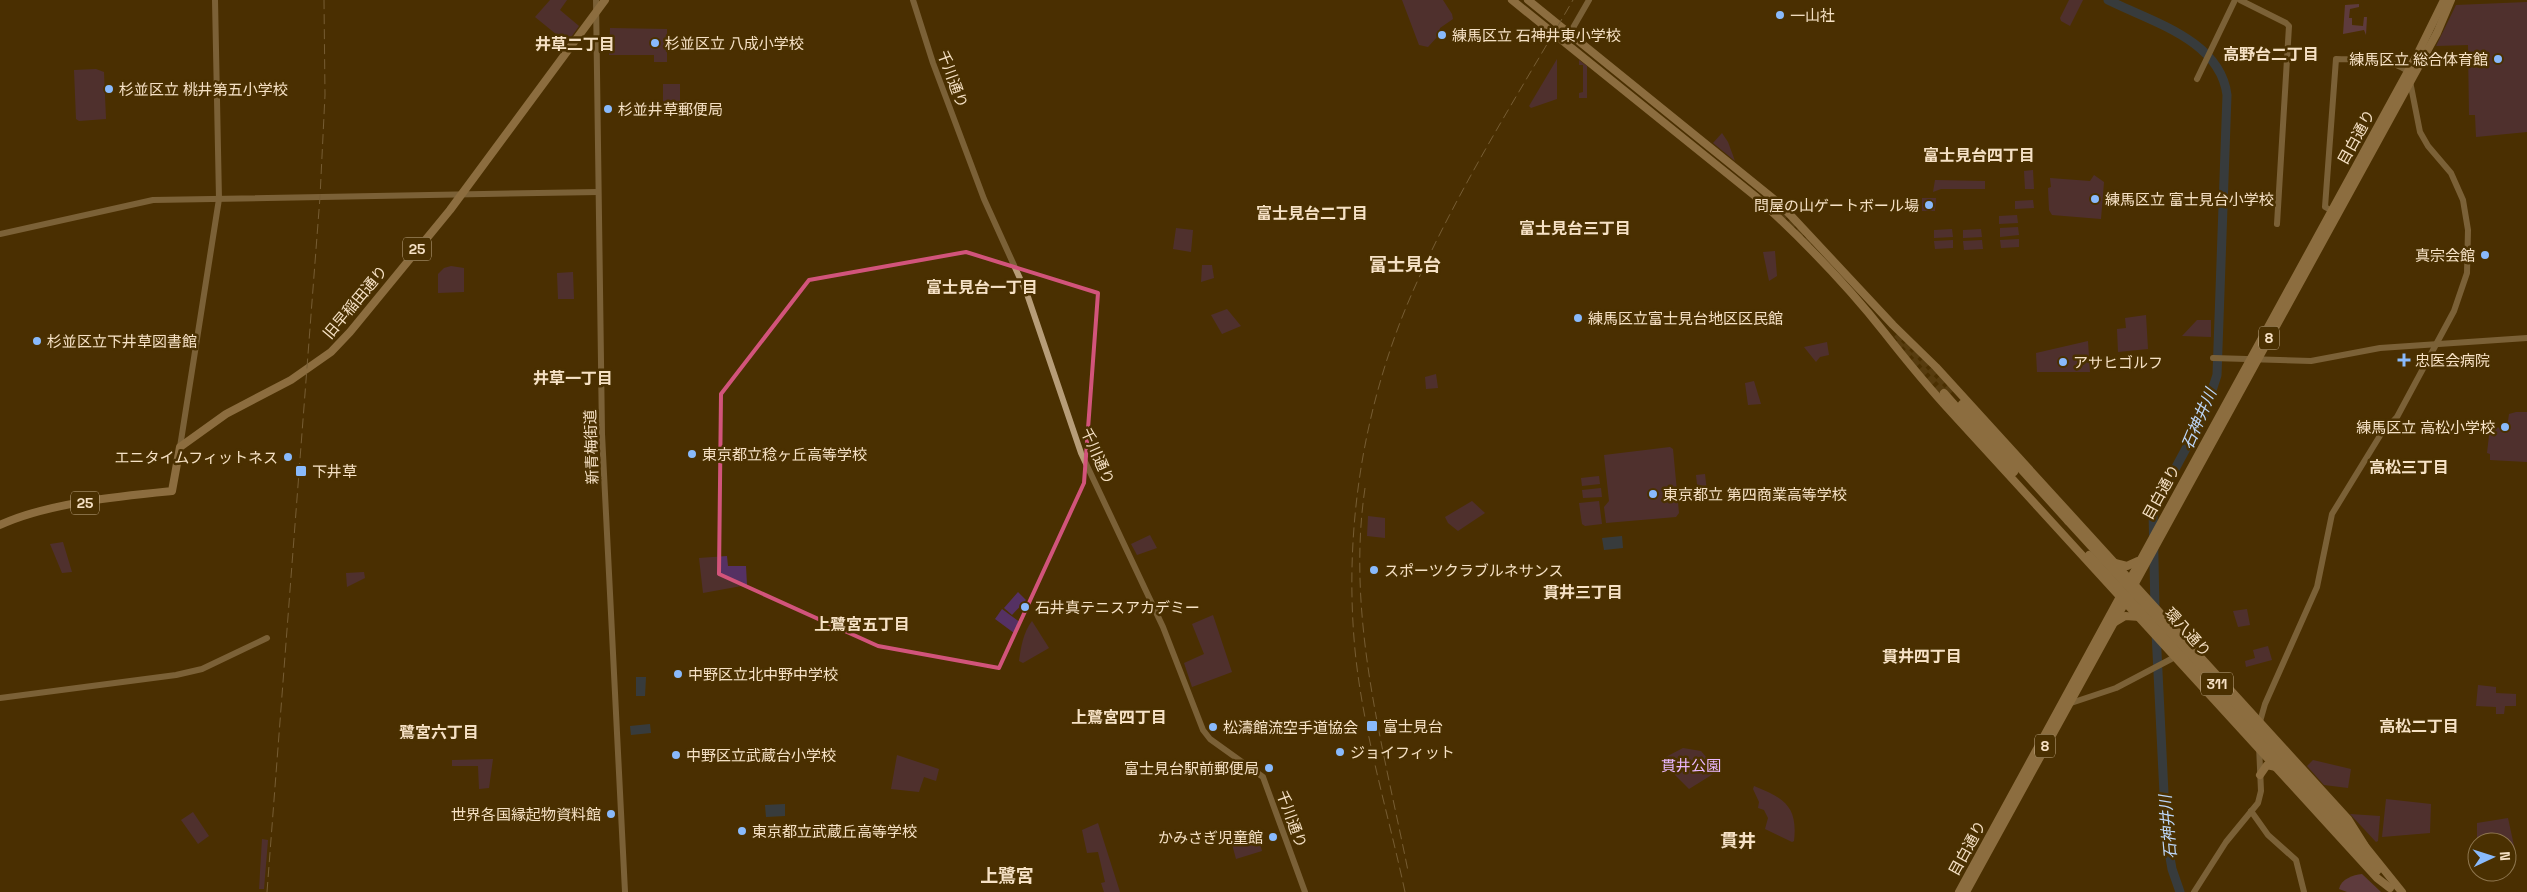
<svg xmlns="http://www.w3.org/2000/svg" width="2527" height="892" font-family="'Space Grotesk','Noto Sans JP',sans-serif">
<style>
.green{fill:#553163}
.forest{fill:#754a86}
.water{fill:#204b83}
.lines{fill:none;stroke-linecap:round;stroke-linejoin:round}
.river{stroke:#204b83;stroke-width:9}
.primary-tunnel{stroke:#644b1e;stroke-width:8;stroke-dasharray:8 4;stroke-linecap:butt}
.secondary{stroke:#b79d78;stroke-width:6}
.primary{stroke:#dbb98a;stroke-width:8}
.rail{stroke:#aa936f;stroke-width:1;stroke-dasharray:10 5;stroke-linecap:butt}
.primary-bridge{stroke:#dbb98a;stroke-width:8}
.marked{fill:none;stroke:#d2547b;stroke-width:4;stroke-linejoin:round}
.poi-dot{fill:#89bafc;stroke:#4a3001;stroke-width:2}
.labels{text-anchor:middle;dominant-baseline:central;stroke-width:5;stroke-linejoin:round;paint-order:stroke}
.shield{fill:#4a3001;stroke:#c2ac8a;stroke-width:1}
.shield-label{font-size:14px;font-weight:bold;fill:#f6e1c5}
.poi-label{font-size:15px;fill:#f6e1c5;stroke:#4a3001;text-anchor:start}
.street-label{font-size:15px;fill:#f6e1c5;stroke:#4a3001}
.park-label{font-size:15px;fill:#eab8fe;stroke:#4a3001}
.neighbourhood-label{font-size:16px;font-weight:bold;fill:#f6e1c5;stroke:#4a3001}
.water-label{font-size:16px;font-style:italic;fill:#bcd5f7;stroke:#4a3001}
.quarter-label{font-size:18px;font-weight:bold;fill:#f6e1c5;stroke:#4a3001}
</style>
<rect width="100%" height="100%" fill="#4a3001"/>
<g class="green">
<polygon points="550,0 567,0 560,10 579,26 567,43 535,17"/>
<polygon points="1402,0 1443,0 1452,14 1453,19 1440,28 1438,36 1428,47 1419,45"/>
<polygon points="2069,0 2083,0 2070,26 2061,21 2060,18"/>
<polygon points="2527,2 2527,132 2476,137 2475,115 2469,115 2468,45 2436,46 2456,5"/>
<polygon points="610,28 667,29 667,62 654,62 654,55 609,55"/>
<polygon points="1557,59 1557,99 1531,108 1529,106"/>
<polygon points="1579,60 1587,66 1587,98 1579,98 1579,93 1583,92 1583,65 1579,65"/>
<polygon points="96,69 104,72 106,119 79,121 76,119 74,70"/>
<rect x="663" y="84" width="17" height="19"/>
<polygon points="1722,133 1728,142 1735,161 1713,143"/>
<polygon points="2033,170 2034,189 2025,189 2024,171"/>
<polygon points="2094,175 2104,182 2101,219 2052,215 2049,210 2048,188 2051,187 2050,178 2090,181"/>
<polygon points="1935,180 1985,181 1985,189 1941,189 1933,192"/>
<polygon points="1922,198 1936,198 1935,211 1922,211"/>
<polygon points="2033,200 2034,208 2015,209 2015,201"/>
<polygon points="2017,215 2018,223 1999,224 1999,216"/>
<polygon points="2018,227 2019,235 2000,237 2000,228"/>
<polygon points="1176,228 1193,230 1191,252 1173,249"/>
<polygon points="1952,229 1953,237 1934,238 1934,230"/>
<polygon points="1981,229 1982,237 1963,238 1963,230"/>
<polygon points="2019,239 2019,247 2001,248 2000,240"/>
<polygon points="1953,240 1953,248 1935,249 1934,241"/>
<polygon points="1982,240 1983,249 1964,250 1963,241"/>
<polygon points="1775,251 1777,276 1769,281 1763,252"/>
<polygon points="1202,265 1212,265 1214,278 1201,282"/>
<polygon points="451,266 464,268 464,292 438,293 438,274 444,268"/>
<polygon points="573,272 574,299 558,299 557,273"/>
<polygon points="1227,309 1241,326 1222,334 1211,315"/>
<polygon points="2146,315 2148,349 2118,352 2117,329 2126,328 2125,318"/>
<polygon points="2197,320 2211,320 2211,337 2182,336"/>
<polygon points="2088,341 2090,372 2037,372 2036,353"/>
<polygon points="1827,342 1829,355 1820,357 1816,362 1804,347"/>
<polygon points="1436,374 1438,388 1426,389 1425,377"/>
<polygon points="1754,381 1761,404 1748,405 1745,383"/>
<polygon points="2516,412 2527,412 2527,462 2490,460 2490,454 2487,453 2490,427 2507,428 2509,414"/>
<polygon points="1086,442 1101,447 1107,459 1094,466 1084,445"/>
<polygon points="1670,447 1673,449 1679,513 1676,517 1606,523 1604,507 1609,501 1604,455"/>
<polygon points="1705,474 1707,492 1698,493 1696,475"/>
<polygon points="1599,476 1600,484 1582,486 1581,478"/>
<polygon points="1601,488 1602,497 1583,498 1582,490"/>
<polygon points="1472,501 1485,513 1458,531 1448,523 1445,517"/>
<polygon points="1599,501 1602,524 1585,526 1582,524 1579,503"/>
<polygon points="1368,516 1385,518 1385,538 1367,536"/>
<polygon points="1150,535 1157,548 1137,555 1131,544"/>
<polygon points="63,542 72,572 62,573 50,544"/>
<polygon points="727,556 728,566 746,566 747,585 703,593 699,558"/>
<polygon points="364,572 365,578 347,587 346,573"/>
<polygon points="1018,592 1026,600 1012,615 1004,608"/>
<polygon points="1002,609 1021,623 1014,633 995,619"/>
<polygon points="2247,609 2250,625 2238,627 2233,611"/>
<polygon points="1213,615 1232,672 1192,687 1184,663 1204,654 1192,624"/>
<path d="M 1032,621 L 1049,648 L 1023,663 L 1019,661 C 1021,647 1023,633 1032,621 Z"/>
<polygon points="2268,646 2272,660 2246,667 2245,661 2255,658 2253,650"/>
<polygon points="2478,685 2496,687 2496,693 2516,694 2516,706 2505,706 2504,714 2496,714 2496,707 2476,706"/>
<polygon points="1683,748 1701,751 1718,771 1689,789 1660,760"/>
<polygon points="897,755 939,769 936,781 924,777 919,792 891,789"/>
<polygon points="493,759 489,788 479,789 478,766 452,766 452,760"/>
<polygon points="2313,760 2351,769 2348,788 2324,785 2307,766"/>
<path d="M 1754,786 C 1784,798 1798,806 1794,841 L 1792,842 L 1765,829 L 1768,818 L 1764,810 L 1758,808 L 1759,802 L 1753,789 Z"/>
<polygon points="2386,799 2431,804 2430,833 2382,837"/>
<polygon points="193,812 209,836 198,844 181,820"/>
<polygon points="2350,814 2380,816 2378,841 2376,842"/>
<polygon points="2508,818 2516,855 2507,855 2507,842 2477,842 2477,823"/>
<polygon points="1098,823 1120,892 1104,892 1101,883 1105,882 1098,852 1087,853 1082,830"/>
<polygon points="1258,835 1262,851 1236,859 1232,844"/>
<polygon points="262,839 268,840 264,889 259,889"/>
</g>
<g class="forest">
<polygon points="2359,4 2359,7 2350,9 2349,18 2352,18 2352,25 2363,26 2364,17 2367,17 2366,35 2364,30 2343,34 2345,5"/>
<path d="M 2362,874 L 2381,892 L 2347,892 L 2339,889 C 2341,879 2353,875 2362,874 Z"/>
</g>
<g class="water">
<polygon points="1622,536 1623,548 1604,550 1602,538"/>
<polygon points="636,677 646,677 645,696 636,696"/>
<polygon points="650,724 651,733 631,735 630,726"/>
<polygon points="785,804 785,816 766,817 765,805"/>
</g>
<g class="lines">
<g class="river">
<path d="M 2108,0 C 2152,22 2220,40 2227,95 L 2217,375 L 2204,415 L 2153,510 L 2155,611"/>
<polyline points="2156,632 2166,834 2172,869 2180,892"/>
</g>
<g class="primary-tunnel">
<polyline points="1764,195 1812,243"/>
<polyline points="1897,334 1953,393"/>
<polyline points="1896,342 1944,393"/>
</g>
<g class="secondary">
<polyline points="596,0 602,434 625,892"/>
<polyline points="913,0 933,63 984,199 1027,294 1081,453 1163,627 1203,730 1210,739 1263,777 1305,892"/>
<polyline points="2240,0 2286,23 2289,26 2277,224"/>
<polyline points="1570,33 1589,0"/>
<polyline points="2197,79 2235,0"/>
<polyline points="0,234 153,200 598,192"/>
<polyline points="2213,358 2311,361 2380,348 2527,338"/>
<polyline points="180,447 219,199 215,0"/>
<polyline points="0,698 176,675 202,669 267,638"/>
<polyline points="2068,704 2116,688 2175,657"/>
<path d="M 2259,725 L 2265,704 L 2317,587 L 2332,514 L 2381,434 L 2397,417 L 2454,311 L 2467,273 L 2468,230 L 2463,200 L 2451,173 L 2428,146 L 2420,132 L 2408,71 C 2387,57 2360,60 2336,59 L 2325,207 L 2334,212"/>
<polyline points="2251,811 2268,835 2296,860 2304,892"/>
<polyline points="2194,892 2226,842 2258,803 2261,791 2259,745"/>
</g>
<g class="primary">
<path d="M 1512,0 L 1755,196 C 1799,236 1847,285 1884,332 C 1906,360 1928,387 1953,414 L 2377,878 L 2390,888"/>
<polyline points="1528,0 1781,205 1893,325 1936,367 2348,819 2365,846 2402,892"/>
<polyline points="1944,393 2014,472"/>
<polyline points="1962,404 2068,521"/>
<path d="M 0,525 C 47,503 121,496 172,491 L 180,447 L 226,414 L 291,380 L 331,352 L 350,332 L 450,210 L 605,0"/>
<polyline points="2115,563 2127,566 2138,561"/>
<polyline points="2128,583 2418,53 2444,0"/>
<polyline points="2133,587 2437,33 2451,0"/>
<polyline points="2115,622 2125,616 2140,617"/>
<polyline points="2260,775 2267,765 2276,767"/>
<polyline points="2361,852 2377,871"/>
<polyline points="1959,892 2122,593"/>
<polyline points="1966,892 2128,597"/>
</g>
<g class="rail">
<path d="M 1365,488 C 1346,617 1383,745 1408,871"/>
<polyline points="267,892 320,197 325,95 324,0"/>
<path d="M 1405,892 C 1388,812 1363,732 1355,650 C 1344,533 1362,414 1407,305 C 1452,198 1515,100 1573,0"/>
</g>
<g class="primary-bridge">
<polyline points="2068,521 2365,846"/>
<polyline points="2089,555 2361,852"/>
</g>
</g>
<path d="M0 0H2527V892H0ZM 966,252 L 1098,293 L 1084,483 L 999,668 L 878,646 L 719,574 L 721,394 L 809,280 Z" fill="#4a3001" fill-opacity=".55" fill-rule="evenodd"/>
<path class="marked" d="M 966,252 L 1098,293 L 1084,483 L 999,668 L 878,646 L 719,574 L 721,394 L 809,280 Z"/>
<g class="poi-dot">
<circle cx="1780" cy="15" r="5"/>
<circle cx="1442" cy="35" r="5"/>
<circle cx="655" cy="43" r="5"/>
<circle cx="2498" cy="59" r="5"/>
<circle cx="109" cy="89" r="5"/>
<circle cx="608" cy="109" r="5"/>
<circle cx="2095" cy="199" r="5"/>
<circle cx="1929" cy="205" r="5"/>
<circle cx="2485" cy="255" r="5"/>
<circle cx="1578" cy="318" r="5"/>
<circle cx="37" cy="341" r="5"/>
<path d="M2401.5 352.5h5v5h5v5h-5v5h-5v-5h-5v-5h5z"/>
<circle cx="2063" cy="362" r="5"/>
<circle cx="2505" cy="427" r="5"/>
<circle cx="692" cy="454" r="5"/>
<circle cx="288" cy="457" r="5"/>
<rect x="295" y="465" width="12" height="12" rx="2.5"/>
<circle cx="1653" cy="494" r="5"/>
<circle cx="1374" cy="570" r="5"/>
<circle cx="1025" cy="607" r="5"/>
<circle cx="678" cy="674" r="5"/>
<rect x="1366" y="720" width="12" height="12" rx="2.5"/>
<circle cx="1213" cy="727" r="5"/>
<circle cx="1340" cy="752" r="5"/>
<circle cx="676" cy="755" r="5"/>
<circle cx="1269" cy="768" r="5"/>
<circle cx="611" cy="814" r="5"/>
<circle cx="742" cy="831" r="5"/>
<circle cx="1273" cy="837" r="5"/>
</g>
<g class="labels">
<g class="shield">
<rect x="403" y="237.5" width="28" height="23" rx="4"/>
<rect x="2259" y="326.5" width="20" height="23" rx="4"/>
<rect x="71" y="491.5" width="28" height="23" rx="4"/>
<rect x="2201" y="672.5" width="32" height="23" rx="4"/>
<rect x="2035" y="734.5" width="20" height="23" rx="4"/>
</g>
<g class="shield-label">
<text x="417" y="249">25</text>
<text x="2269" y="338">8</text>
<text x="85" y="503">25</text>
<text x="2217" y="684">311</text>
<text x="2045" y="746">8</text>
</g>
<g class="poi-label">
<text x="1790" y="15">一山社</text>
<text x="1452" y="35">練馬区立 石神井東小学校</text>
<text x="665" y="43">杉並区立 八成小学校</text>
<text x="2488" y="59" text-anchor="end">練馬区立 総合体育館</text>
<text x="119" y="89">杉並区立 桃井第五小学校</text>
<text x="618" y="109">杉並井草郵便局</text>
<text x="2105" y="199">練馬区立 富士見台小学校</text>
<text x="1919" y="205" text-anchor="end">問屋の山ゲートボール場</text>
<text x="2475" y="255" text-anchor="end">真宗会館</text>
<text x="1588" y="318">練馬区立富士見台地区区民館</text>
<text x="47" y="341">杉並区立下井草図書館</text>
<text x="2415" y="360">忠医会病院</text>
<text x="2073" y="362">アサヒゴルフ</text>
<text x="2495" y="427" text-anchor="end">練馬区立 高松小学校</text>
<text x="702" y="454">東京都立稔ヶ丘高等学校</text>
<text x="278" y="457" text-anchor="end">エニタイムフィットネス</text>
<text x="312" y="471">下井草</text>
<text x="1663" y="494">東京都立 第四商業高等学校</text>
<text x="1384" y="570">スポーツクラブルネサンス</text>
<text x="1035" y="607">石井真テニスアカデミー</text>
<text x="688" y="674">中野区立北中野中学校</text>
<text x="1383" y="726">富士見台</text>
<text x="1223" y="727">松濤館流空手道協会</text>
<text x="1350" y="752">ジョイフィット</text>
<text x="686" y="755">中野区立武蔵台小学校</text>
<text x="1259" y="768" text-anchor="end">富士見台駅前郵便局</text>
<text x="601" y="814" text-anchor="end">世界各国縁起物資料館</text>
<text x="752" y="831">東京都立武蔵丘高等学校</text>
<text x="1263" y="837" text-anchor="end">かみさぎ児童館</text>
</g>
<g class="street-label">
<text transform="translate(953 79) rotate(70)">千川通り</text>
<text transform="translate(2356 137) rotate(-61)">目白通り</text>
<text transform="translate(355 302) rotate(-50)">旧早稲田通り</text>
<text transform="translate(591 447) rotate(-92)">新青梅街道</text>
<text transform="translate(1098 456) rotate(66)">千川通り</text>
<text transform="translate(2161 492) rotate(-61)">目白通り</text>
<text transform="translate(2188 632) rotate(48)">環八通り</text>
<text transform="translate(1292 819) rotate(70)">千川通り</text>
<text transform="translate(1967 848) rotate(-61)">目白通り</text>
</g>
<g class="park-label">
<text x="1691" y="765">貫井公園</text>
</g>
<g class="neighbourhood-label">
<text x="575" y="44">井草二丁目</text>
<text x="2271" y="54">高野台二丁目</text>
<text x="1979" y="155">富士見台四丁目</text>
<text x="1312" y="213">富士見台二丁目</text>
<text x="1575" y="228">富士見台三丁目</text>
<text x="982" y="287">富士見台一丁目</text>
<text x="573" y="378">井草一丁目</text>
<text x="2409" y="467">高松三丁目</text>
<text x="1583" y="592">貫井三丁目</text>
<text x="862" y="624">上鷺宮五丁目</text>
<text x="1922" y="656">貫井四丁目</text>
<text x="1119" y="717">上鷺宮四丁目</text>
<text x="2419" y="726">高松二丁目</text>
<text x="439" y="732">鷺宮六丁目</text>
</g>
<g class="water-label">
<text transform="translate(2199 419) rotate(-67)">石神井川</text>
<text transform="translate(2168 827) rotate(-95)">石神井川</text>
</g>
<g class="quarter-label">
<text x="1405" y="264">富士見台</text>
<text x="1738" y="840">貫井</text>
<text x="1007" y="875">上鷺宮</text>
</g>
</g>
<g transform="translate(2492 857) rotate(86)"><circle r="24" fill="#4a3001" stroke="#8f774f"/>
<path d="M0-4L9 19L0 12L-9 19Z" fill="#89bafc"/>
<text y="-8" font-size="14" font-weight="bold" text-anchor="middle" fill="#f6e1c5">N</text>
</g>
</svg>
